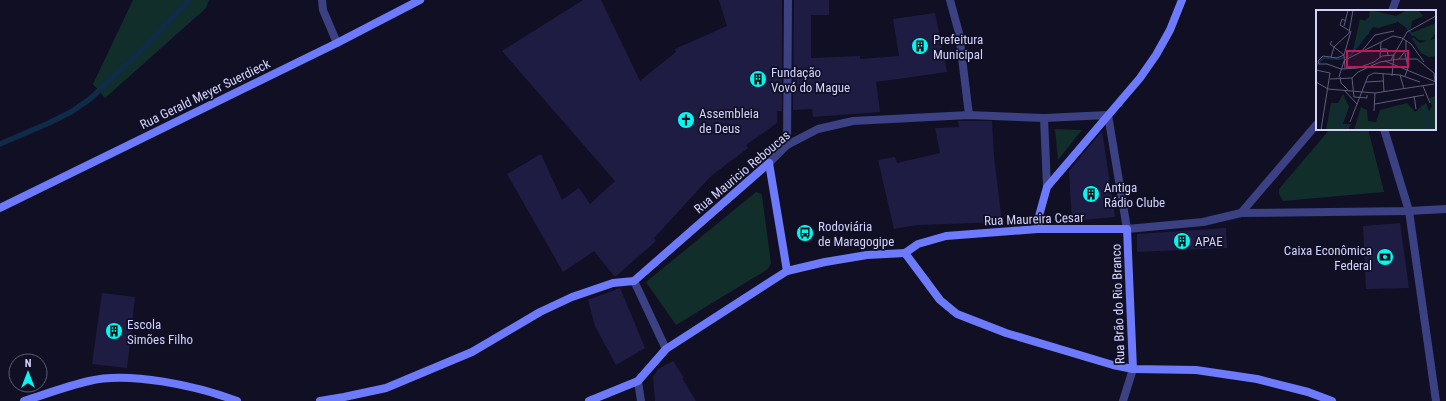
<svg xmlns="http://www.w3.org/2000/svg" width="1446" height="401" font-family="'Roboto Condensed',sans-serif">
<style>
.green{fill:#122e2a}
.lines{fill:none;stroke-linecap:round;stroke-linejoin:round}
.stream{stroke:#0f2b48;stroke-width:5.5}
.building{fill:#1f1c44}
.street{stroke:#3b4182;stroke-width:8}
.secondary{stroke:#6d7afb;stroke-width:8}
.labels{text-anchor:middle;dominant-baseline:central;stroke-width:3.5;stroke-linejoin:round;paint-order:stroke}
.poi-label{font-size:13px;fill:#d3d3fe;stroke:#100f24;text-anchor:start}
.street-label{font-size:13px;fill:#d3d3fe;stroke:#100f24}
.inset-river{fill:none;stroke:#0f2b48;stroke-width:2}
.inset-road{fill:none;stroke:#5e5d7b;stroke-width:1}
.view{fill:#c2185b;fill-opacity:0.15;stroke:#c2185b;stroke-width:2}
.inset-edge{fill:none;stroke:#d3d3fe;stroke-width:2}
</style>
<rect width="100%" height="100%" fill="#100f24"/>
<g class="green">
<polygon points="133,0 209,0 206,8 105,98 93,84"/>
<polygon points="1055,129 1082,130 1058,160"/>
<polygon points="1330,129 1368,129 1384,192 1283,201 1279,194 1279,189"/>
<polygon points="756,192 761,194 762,196 771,263 768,269 676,325 646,282"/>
</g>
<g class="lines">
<polyline class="stream" points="0,144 49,123 71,112 90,99 145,47 189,0"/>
</g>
<g class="building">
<polygon points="583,0 601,0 640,81 676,52 675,49 727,26 719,0 782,0 782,111 777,111 777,123 746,145 748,148 711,176 654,238 656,241 615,277 594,251 563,272 507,174 541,154 562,200 579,188 590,204 615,181 502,51"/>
<polygon points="794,0 829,0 829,15 811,15 811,58 860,56 860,59 899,56 893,19 935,13 947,72 876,82 880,112 813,117 812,109 793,110"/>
<polygon points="958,121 992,121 994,157 1002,222 917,225 894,229 878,160 895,157 897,163 940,153 935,128 959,127"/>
<polygon points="1102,131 1115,217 1072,221 1069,171"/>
<polygon points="1400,223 1409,288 1366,289 1363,226"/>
<polygon points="1226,228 1227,248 1137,252 1137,234"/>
<polygon points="620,288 645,348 616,365 595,326 588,300"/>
<polygon points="102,293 135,297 127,368 92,364"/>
<polygon points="673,361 684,378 682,378 696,401 655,401 653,377 658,369"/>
</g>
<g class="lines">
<g class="street">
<polyline points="322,0 323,10 337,43"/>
<polyline points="950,0 959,33 969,115"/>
<polyline points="1392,11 1396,0"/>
<polyline points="1044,118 1047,187"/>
<polyline points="1384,129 1409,211 1436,401"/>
<polyline points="787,145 788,0"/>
<polyline points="769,163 787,145 818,129 853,121 969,115 1044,118 1108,115 1127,229 1203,222 1241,213 1317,124"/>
<polyline points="1241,213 1409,211 1446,209"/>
<polyline points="634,281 666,349"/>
<polyline points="638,381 641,401"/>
<polyline points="1123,401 1133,369"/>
</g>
<g class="secondary">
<polyline points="769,163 787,271"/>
<polyline points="0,208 337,43 420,0"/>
<polyline points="1038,229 1039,216 1047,187 1140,78 1156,55 1170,30 1182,0"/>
<polyline points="905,253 940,300 957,314 1006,333 1113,365 1133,369 1196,370 1257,379 1308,392 1332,401"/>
<polyline points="905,253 918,244 946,236 1038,229 1127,229 1133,369"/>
<path d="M 24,401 C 46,394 67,386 89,381 C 129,371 198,386 237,401"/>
<polyline points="320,401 344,397 386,388 472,352 540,312 572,297 613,283 634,281 769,163"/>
<polyline points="589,401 638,381 666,349 787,271 825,262 867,255 905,253"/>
</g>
</g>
<defs>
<g id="building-disc" transform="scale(0.9)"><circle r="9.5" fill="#07f6f3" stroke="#100f24"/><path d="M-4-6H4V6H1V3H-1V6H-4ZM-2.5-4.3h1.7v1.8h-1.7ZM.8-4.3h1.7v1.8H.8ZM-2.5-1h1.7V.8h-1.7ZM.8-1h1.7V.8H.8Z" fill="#111"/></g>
<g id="church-disc" transform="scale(0.9)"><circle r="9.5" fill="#07f6f3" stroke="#100f24"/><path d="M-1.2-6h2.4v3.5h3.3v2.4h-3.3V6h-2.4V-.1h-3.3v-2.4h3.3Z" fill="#111"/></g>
<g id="bus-disc" transform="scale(0.9)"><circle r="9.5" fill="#07f6f3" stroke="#100f24"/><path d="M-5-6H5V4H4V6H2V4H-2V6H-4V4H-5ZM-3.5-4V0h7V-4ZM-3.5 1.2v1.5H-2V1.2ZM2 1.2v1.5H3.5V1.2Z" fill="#111"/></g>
<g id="bank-disc" transform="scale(0.9)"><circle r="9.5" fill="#07f6f3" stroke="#100f24"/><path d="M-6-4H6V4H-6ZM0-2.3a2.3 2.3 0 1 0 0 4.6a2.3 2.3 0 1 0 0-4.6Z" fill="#111"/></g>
</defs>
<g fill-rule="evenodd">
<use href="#building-disc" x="920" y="46"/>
<use href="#building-disc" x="758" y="79"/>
<use href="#church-disc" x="686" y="120"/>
<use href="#building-disc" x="1091" y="194"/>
<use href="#bus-disc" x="805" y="233"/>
<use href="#building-disc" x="1182" y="241"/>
<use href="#bank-disc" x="1385" y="257"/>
<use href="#building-disc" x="114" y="331"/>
</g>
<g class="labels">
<g class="poi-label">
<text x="933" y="39">Prefeitura<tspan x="933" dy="15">Municipal</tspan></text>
<text x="771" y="72">Fundação<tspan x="771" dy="15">Vovó do Mague</tspan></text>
<text x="699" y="113">Assembleia<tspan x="699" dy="15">de Deus</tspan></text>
<text x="1104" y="187">Antiga<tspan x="1104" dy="15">Rádio Clube</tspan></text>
<text x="818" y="226">Rodoviária<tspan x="818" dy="15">de Maragogipe</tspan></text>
<text x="1195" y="241">APAE</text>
<text x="1372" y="250" text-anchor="end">Caixa Econômica<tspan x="1372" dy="15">Federal</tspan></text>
<text x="127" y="324">Escola<tspan x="127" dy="15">Simões Filho</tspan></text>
</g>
<g class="street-label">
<text transform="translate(205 94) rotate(-26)">Rua Gerald Meyer Suerdieck</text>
<text transform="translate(742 172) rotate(-40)">Rua Mauricio Reboucas</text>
<text transform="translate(1034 219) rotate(-2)">Rua Maureira Cesar</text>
<text transform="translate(1118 304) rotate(-92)">Rua Brão do Rio Branco</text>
</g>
</g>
<g transform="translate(1316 10)">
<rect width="120" height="120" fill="#100f24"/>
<path d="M 54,0 L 80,6 L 91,0 L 102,0 L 107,6 L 96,11 L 95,18 L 92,19 L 82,12 L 62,18 L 57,17 L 36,45 L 44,9 L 49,11 L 53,7 ZM 120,13 L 120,23 L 113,31 L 103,30 L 95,23 ZM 97,27 L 104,33 L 120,28 L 120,46 L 113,47 L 105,43 L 96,29 ZM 27,84 L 33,97 L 27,114 L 35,114 L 32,120 L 10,120 L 15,93 L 22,93 ZM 120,86 L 120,120 L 38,120 L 45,97 L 51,100 L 52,111 L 60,112 L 64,100 L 91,93 L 99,102 L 110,93 L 113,101 L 116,96 L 113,88 Z" fill="#122e2a"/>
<path class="inset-river" d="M 78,10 L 85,7 L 90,10 L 92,19 L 97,26M 0,56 L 7,48 L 24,49 L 35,45 L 43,31 L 52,23 L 51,16 L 54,13 L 65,7 L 78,10M 22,95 L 24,110 L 29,120M 105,96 L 109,99 L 113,120"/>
<path class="inset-road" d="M 68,0 L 84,0M 30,11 L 26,9 L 24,15 L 34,21M 28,16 L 32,0M 86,28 L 95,34 L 108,52M 16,31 L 14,34 L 28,45 L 29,58M 64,39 L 71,39 L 72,45M 45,42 L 59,25 L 78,21M 89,43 L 92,58 L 89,66M 28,45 L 35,21M 15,47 L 18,37 L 33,23 L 37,0M 64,47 L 65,32M 83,49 L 101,49 L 118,63 L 119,72M 29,50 L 77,26 L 86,28M 75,50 L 91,22 L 120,6M 69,51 L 120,72M 3,54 L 11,54 L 25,59 L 42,58 L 58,52 L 66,46 L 78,45M 3,54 L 2,51 L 7,46 L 21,48 L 28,45M 0,60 L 14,63 L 5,120M 67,64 L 68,82M 84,65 L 88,79M 76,66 L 78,45M 23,67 L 28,51M 24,67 L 25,73 L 32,80M 36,68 L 42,62 L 64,52 L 83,49 L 90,40 L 90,30M 36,68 L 38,87 L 51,88 L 51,85M 14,69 L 36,68M 0,72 L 12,79 L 59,83 L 118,74M 50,72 L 67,71M 107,76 L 114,93M 28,80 L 41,94M 98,86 L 100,99M 59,94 L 108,85M 58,101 L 59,83M 34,112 L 52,66 L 58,63 L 84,65 L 104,72"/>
<path class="view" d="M 31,41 L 92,41 L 92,57 L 31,57 Z"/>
<rect width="120" height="120" class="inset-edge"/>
</g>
<g transform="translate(28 373)"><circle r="19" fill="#100f24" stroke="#5e5d7b"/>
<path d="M0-3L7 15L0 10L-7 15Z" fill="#07f6f3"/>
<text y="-6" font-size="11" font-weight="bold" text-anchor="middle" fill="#d3d3fe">N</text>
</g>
</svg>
